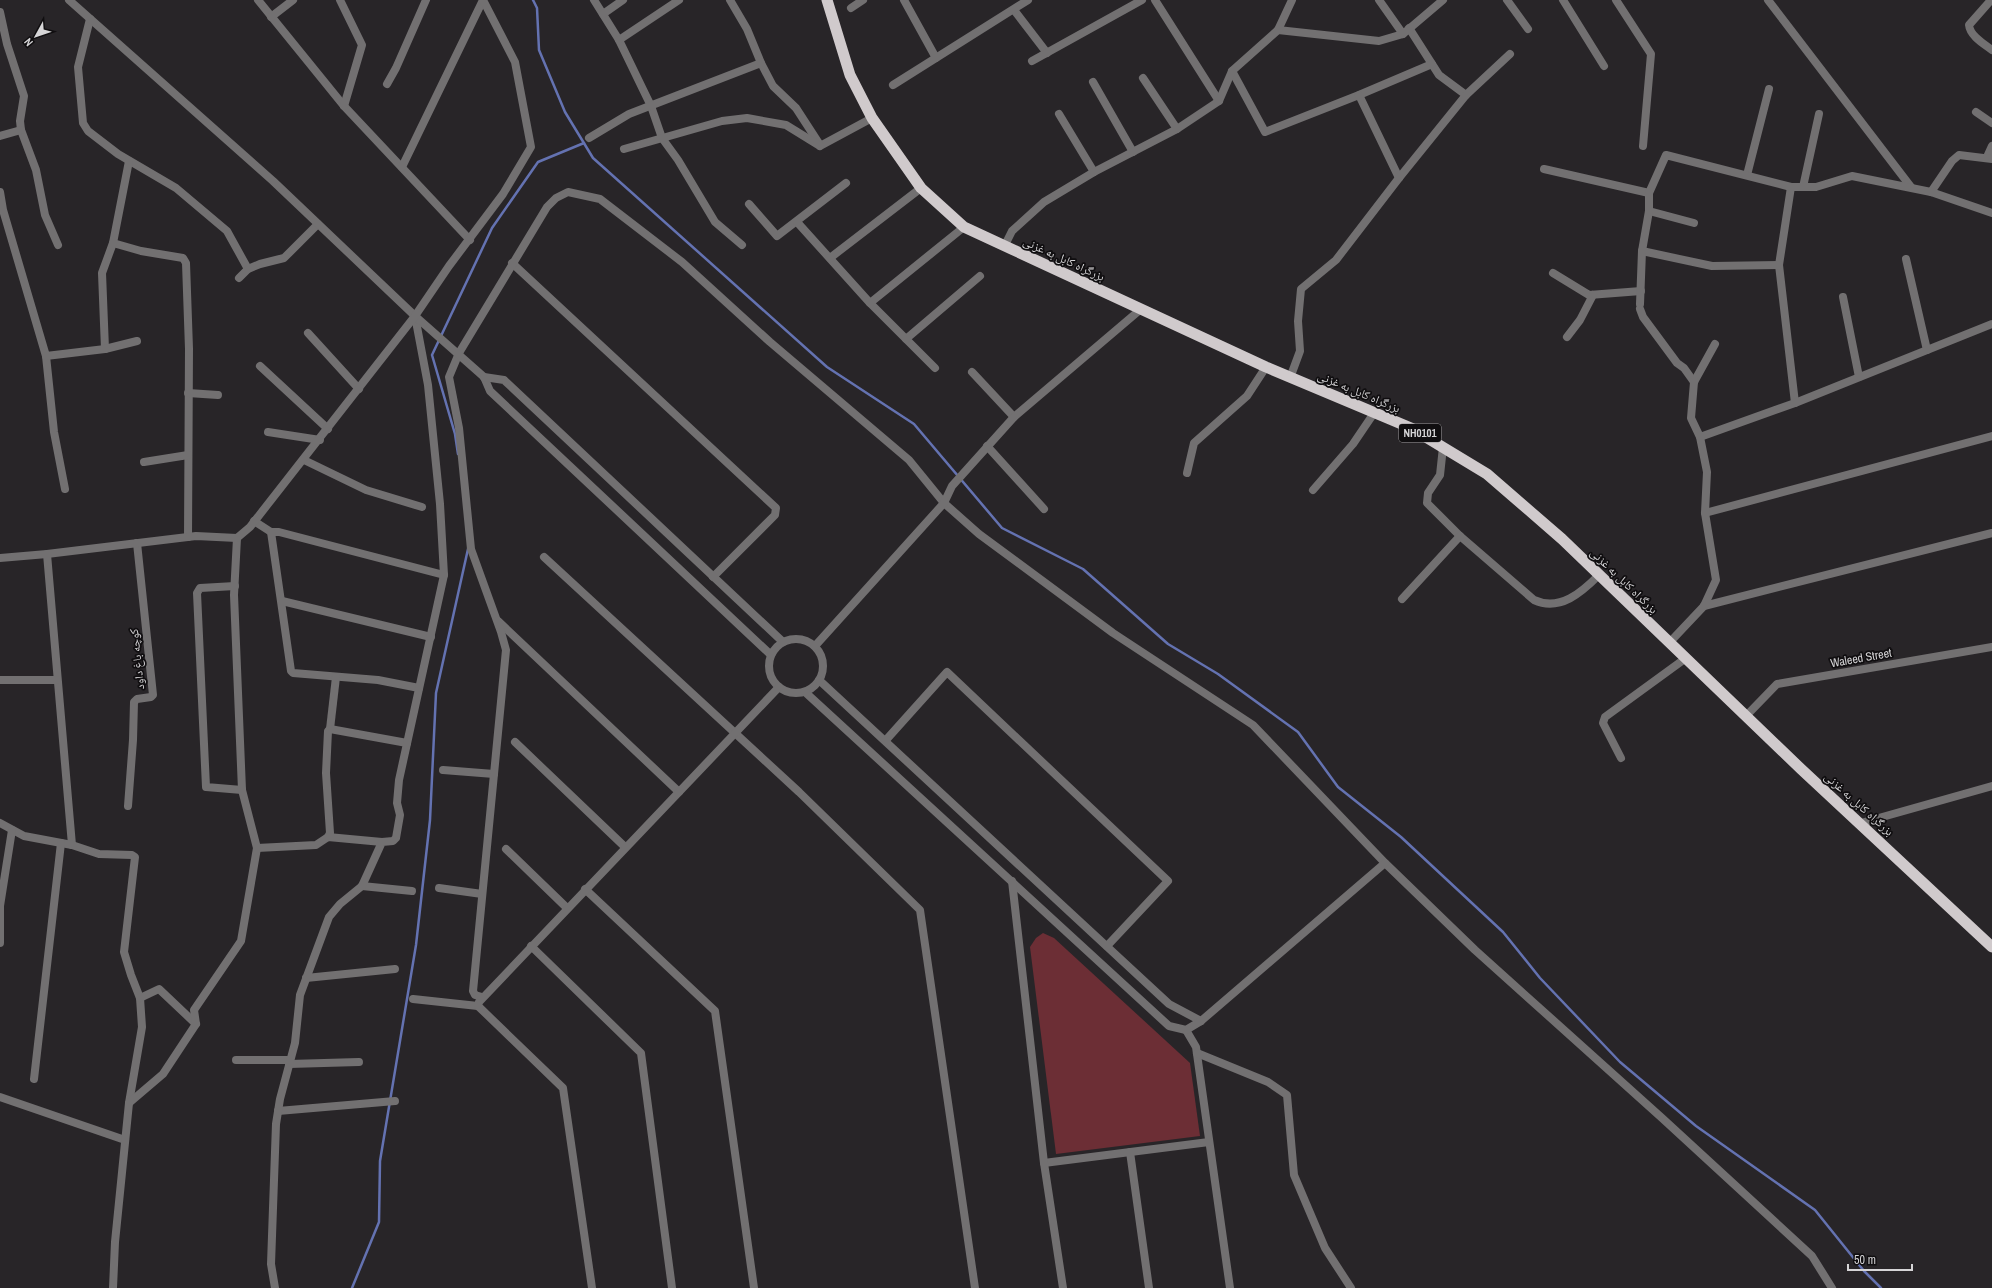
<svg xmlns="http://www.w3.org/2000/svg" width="1992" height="1288" font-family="'Archivo Narrow','Noto Naskh Arabic',sans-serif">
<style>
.green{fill:#6c2e35}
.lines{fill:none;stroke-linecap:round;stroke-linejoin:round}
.stream{stroke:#6472b1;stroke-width:2.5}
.minor{stroke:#727071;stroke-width:8}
.tertiary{stroke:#727071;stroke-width:8}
.trunk{stroke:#d0cacc;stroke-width:11}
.labels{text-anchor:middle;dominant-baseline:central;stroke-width:3.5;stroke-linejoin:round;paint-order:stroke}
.shield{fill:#100e10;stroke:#9b999b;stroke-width:1}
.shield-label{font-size:11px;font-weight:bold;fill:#d6d5d7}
.street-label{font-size:12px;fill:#d6d5d7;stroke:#100e10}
</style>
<rect width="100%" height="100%" fill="#282528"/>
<polygon class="green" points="1043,933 1054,938 1190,1063 1200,1136 1056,1154 1030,947 1036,938"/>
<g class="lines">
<g class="stream">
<polyline points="533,0 537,8 539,50 565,112 593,158 827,367 914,424 1002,528 1083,569 1168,644 1218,674 1298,732 1338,787 1401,837 1503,932 1540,978 1620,1062 1696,1126 1815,1210 1864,1271 1881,1288"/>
<polyline points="458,454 455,434 432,355 492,228 538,162 584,143"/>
<polyline points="352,1288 379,1222 380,1161 416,945 430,820 436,693 468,549"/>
</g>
<g class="minor">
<polyline points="258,0 344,106 470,240"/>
<polyline points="340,0 362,45 344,106"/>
<polyline points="594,0 619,40 651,106 662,138 678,160 715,222 742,245"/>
<polyline points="730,0 747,29 761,63 773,86 796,108 820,145"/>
<polyline points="904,0 936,58"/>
<polyline points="1155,0 1219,101"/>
<polyline points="1379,0 1403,34"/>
<polyline points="1507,0 1528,29"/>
<polyline points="1563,0 1604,66"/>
<polyline points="1616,0 1651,54 1643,146"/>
<polyline points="1768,0 1911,187"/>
<path d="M 1991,0 L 1969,25 C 1970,36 1984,44 1992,50"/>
<polyline points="851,8 863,0"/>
<polyline points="1014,10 1047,53"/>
<polyline points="0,12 7,44 24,96 20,121 21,130 36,170 45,215 58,245"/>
<polyline points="603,14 623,0"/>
<polyline points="271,17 293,0"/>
<polyline points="90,19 78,67 83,123 88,131 118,154 176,188 227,231 248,269"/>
<polyline points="1409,28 1439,75 1466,95"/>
<polyline points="1278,30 1379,41 1403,34 1443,0"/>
<polyline points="619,40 679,0"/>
<polyline points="1032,61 1142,0"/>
<polyline points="1232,71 1265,132 1359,95 1432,64"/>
<polyline points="1143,78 1177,129"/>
<polyline points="1093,82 1133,152"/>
<polyline points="387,84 396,68 426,0"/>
<polyline points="893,85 1028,0"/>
<polyline points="1359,95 1399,178"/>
<polyline points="1976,112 1992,123"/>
<polyline points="1059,114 1094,172"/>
<polyline points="0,136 21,130"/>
<polyline points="589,138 629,114 761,63"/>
<polyline points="820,146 872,118"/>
<polyline points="624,149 722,121 747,118 786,125 820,146"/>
<polyline points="1987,157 1992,146"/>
<polyline points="402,167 483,0"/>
<polyline points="1544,169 1649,193"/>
<polyline points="1747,175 1769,89"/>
<polyline points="1791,187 1779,265 1795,403"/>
<polyline points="1803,187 1819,114"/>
<polyline points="0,192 3,210 46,356 54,432 65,489"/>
<polyline points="1931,192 1952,161 1959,155 1992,159"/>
<polyline points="749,204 777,236 846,183"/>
<polyline points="1649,211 1694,223"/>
<polyline points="797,222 870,303 935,368"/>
<polyline points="113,243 141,251 183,258 186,263 189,349 188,537"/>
<polyline points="1005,245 1012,231 1044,202 1094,172 1177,129 1219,101 1232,71 1278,30 1292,0"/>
<polyline points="1642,251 1712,266 1779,265"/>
<polyline points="830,258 921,188"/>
<polyline points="1906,259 1927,350"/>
<polyline points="512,263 776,508 775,515 713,577"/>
<polyline points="1553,273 1589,295 1641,291"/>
<polyline points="239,278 248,269 260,264 284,258 318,224"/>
<polyline points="1843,297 1859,377"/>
<polyline points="870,303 964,227"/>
<polyline points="1640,304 1642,251 1649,211 1649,193 1666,155 1791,187 1816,187 1852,176 1931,192 1992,213"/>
<polyline points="1640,309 1643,317 1677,363 1684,368 1694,382"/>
<polyline points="308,333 359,389"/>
<polyline points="1567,337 1580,320 1593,295"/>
<polyline points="906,339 980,276"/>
<polyline points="105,349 102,273 113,243 129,161"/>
<polyline points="46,356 105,349 137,341"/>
<polyline points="260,366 328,429"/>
<polyline points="972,372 1014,417"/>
<polyline points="1290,378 1300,351 1298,321 1301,289 1336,260 1399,178 1466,95 1510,54"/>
<polyline points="188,393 218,395"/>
<polyline points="268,432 320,440"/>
<polyline points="1700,437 1795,403 1992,324"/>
<polyline points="987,446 1044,509"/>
<path d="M 1443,447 L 1440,475 L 1428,493 L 1427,503 L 1460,536 L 1534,600 C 1560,612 1582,592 1599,575"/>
<polyline points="304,460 366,490 422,507"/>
<polyline points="144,462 188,455"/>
<polyline points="1187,473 1194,443 1247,396 1266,367"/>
<polyline points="1313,490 1353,444 1374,413"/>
<polyline points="1705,513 1992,436"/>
<polyline points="254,521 271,532 279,532 444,575"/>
<polyline points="271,532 291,671 293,673 378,680 419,688"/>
<polyline points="47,554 72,845"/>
<polyline points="544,557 799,792 920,910 975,1288"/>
<polyline points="235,586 200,588 197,593 206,787 242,790"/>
<polyline points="1402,599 1460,536"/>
<polyline points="282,601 431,637"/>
<polyline points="1704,606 1992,533"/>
<polyline points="498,621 679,792"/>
<polyline points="1670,642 1704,606 1716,580 1705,513 1707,472 1700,437 1691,418 1694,382 1715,344"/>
<polyline points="0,680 56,680"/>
<polyline points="1746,716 1777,684 1992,647"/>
<polyline points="330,729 336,677"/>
<polyline points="886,740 947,672 1168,881 1107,946"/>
<polyline points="515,742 625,847"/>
<polyline points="1621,758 1603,723 1605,717 1686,658"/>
<polyline points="443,770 494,774"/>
<polyline points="128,806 133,740 134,702 137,699 151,697 153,695 137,543"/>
<polyline points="0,823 24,836 72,845 99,854 132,855 135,857 124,952 131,975 140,998 142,1027 129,1103"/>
<polyline points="1861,823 1992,786"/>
<polyline points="328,837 330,833 326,773 328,731 330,729 407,743"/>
<polyline points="257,848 316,845 328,837 382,842"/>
<polyline points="506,849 567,908"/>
<polyline points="362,886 412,891"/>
<polyline points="439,888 482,894"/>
<polyline points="585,889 715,1011 754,1288"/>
<polyline points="0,943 0,906 12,830"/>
<polyline points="531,946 641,1053 672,1288"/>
<polyline points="306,978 395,969"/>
<polyline points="482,997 475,995 473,991 506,650 501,632 471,549 459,428 449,377 459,353 547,207 556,198 568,192 600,199 682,262 770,342 909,460 944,503"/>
<polyline points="140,998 159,989 196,1024"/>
<polyline points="413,999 478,1006"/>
<polyline points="1186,1030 1196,1047 1230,1288"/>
<polyline points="1197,1053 1268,1082 1287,1095 1294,1175 1325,1248 1351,1288"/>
<polyline points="236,1060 290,1060"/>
<polyline points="289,1064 359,1062"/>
<polyline points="34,1079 61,843"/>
<polyline points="0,1097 125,1140"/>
<polyline points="278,1111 395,1101"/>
<polyline points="1130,1152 1149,1288"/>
<polyline points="1044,1163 1209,1142"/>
<polyline points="113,1288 115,1242 129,1103 163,1074 196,1024 194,1010 241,941 257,848 242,790 234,595 237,538"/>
<polyline points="275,1288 271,1264 276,1124 280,1099 295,1043 300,995 329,917 340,904 362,886 382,842 393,841 396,838 400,815 397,803 399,780 444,575 440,504 428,385 415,316"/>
</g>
<g class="tertiary">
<polyline points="69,0 273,181 415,316 484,377 490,391 771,655"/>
<polyline points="484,377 504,380 783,642"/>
<polyline points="944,503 979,534 1113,633 1253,725 1385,863 1475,950 1662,1118 1812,1256 1832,1288"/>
<polyline points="0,558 47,554 196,536 237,538 250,527 415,316 449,266 503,194 531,147 515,62 483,0"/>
<circle cx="796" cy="666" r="27"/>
<polyline points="815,646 944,503 952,486 1014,417 1141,309"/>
<polyline points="819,680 1169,1004 1201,1021"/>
<polyline points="805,692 1169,1026 1186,1030 1201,1021 1385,863"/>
<polyline points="1012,881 1044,1163 1063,1288"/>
<polyline points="592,1288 563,1088 478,1006 479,1002 779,687"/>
</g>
<polyline class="trunk" points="827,0 850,75 872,118 921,188 964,227 1266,367 1411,428 1487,474 1562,539 1801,769 1992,947"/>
</g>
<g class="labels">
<rect class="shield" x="1399" y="424" width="42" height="18" rx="3"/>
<g class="shield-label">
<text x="1420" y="433">NH0101</text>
</g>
<g class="street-label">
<text transform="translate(1064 259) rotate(25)">بزرگراه کابل به غزنی</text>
<text transform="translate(1359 392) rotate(23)">بزرگراه کابل به غزنی</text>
<text transform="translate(1624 581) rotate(44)">بزرگراه کابل به غزنی</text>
<text transform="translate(1861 658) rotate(-10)">Waleed Street</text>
<text transform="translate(137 659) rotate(-96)">کوچه باغ داود</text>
<text transform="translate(1859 804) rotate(42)">بزرگراه کابل به غزنی</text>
</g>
</g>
<g transform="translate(36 36) rotate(230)" stroke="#100e10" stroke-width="3" paint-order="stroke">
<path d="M0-3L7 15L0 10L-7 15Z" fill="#d6d5d7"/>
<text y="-6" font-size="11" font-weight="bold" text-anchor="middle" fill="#d6d5d7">N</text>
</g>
<path d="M1848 1264v6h64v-6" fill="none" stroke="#d6d5d7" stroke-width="2"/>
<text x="1854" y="1264" font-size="12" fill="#d6d5d7" stroke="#100e10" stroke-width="3" paint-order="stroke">50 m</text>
</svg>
